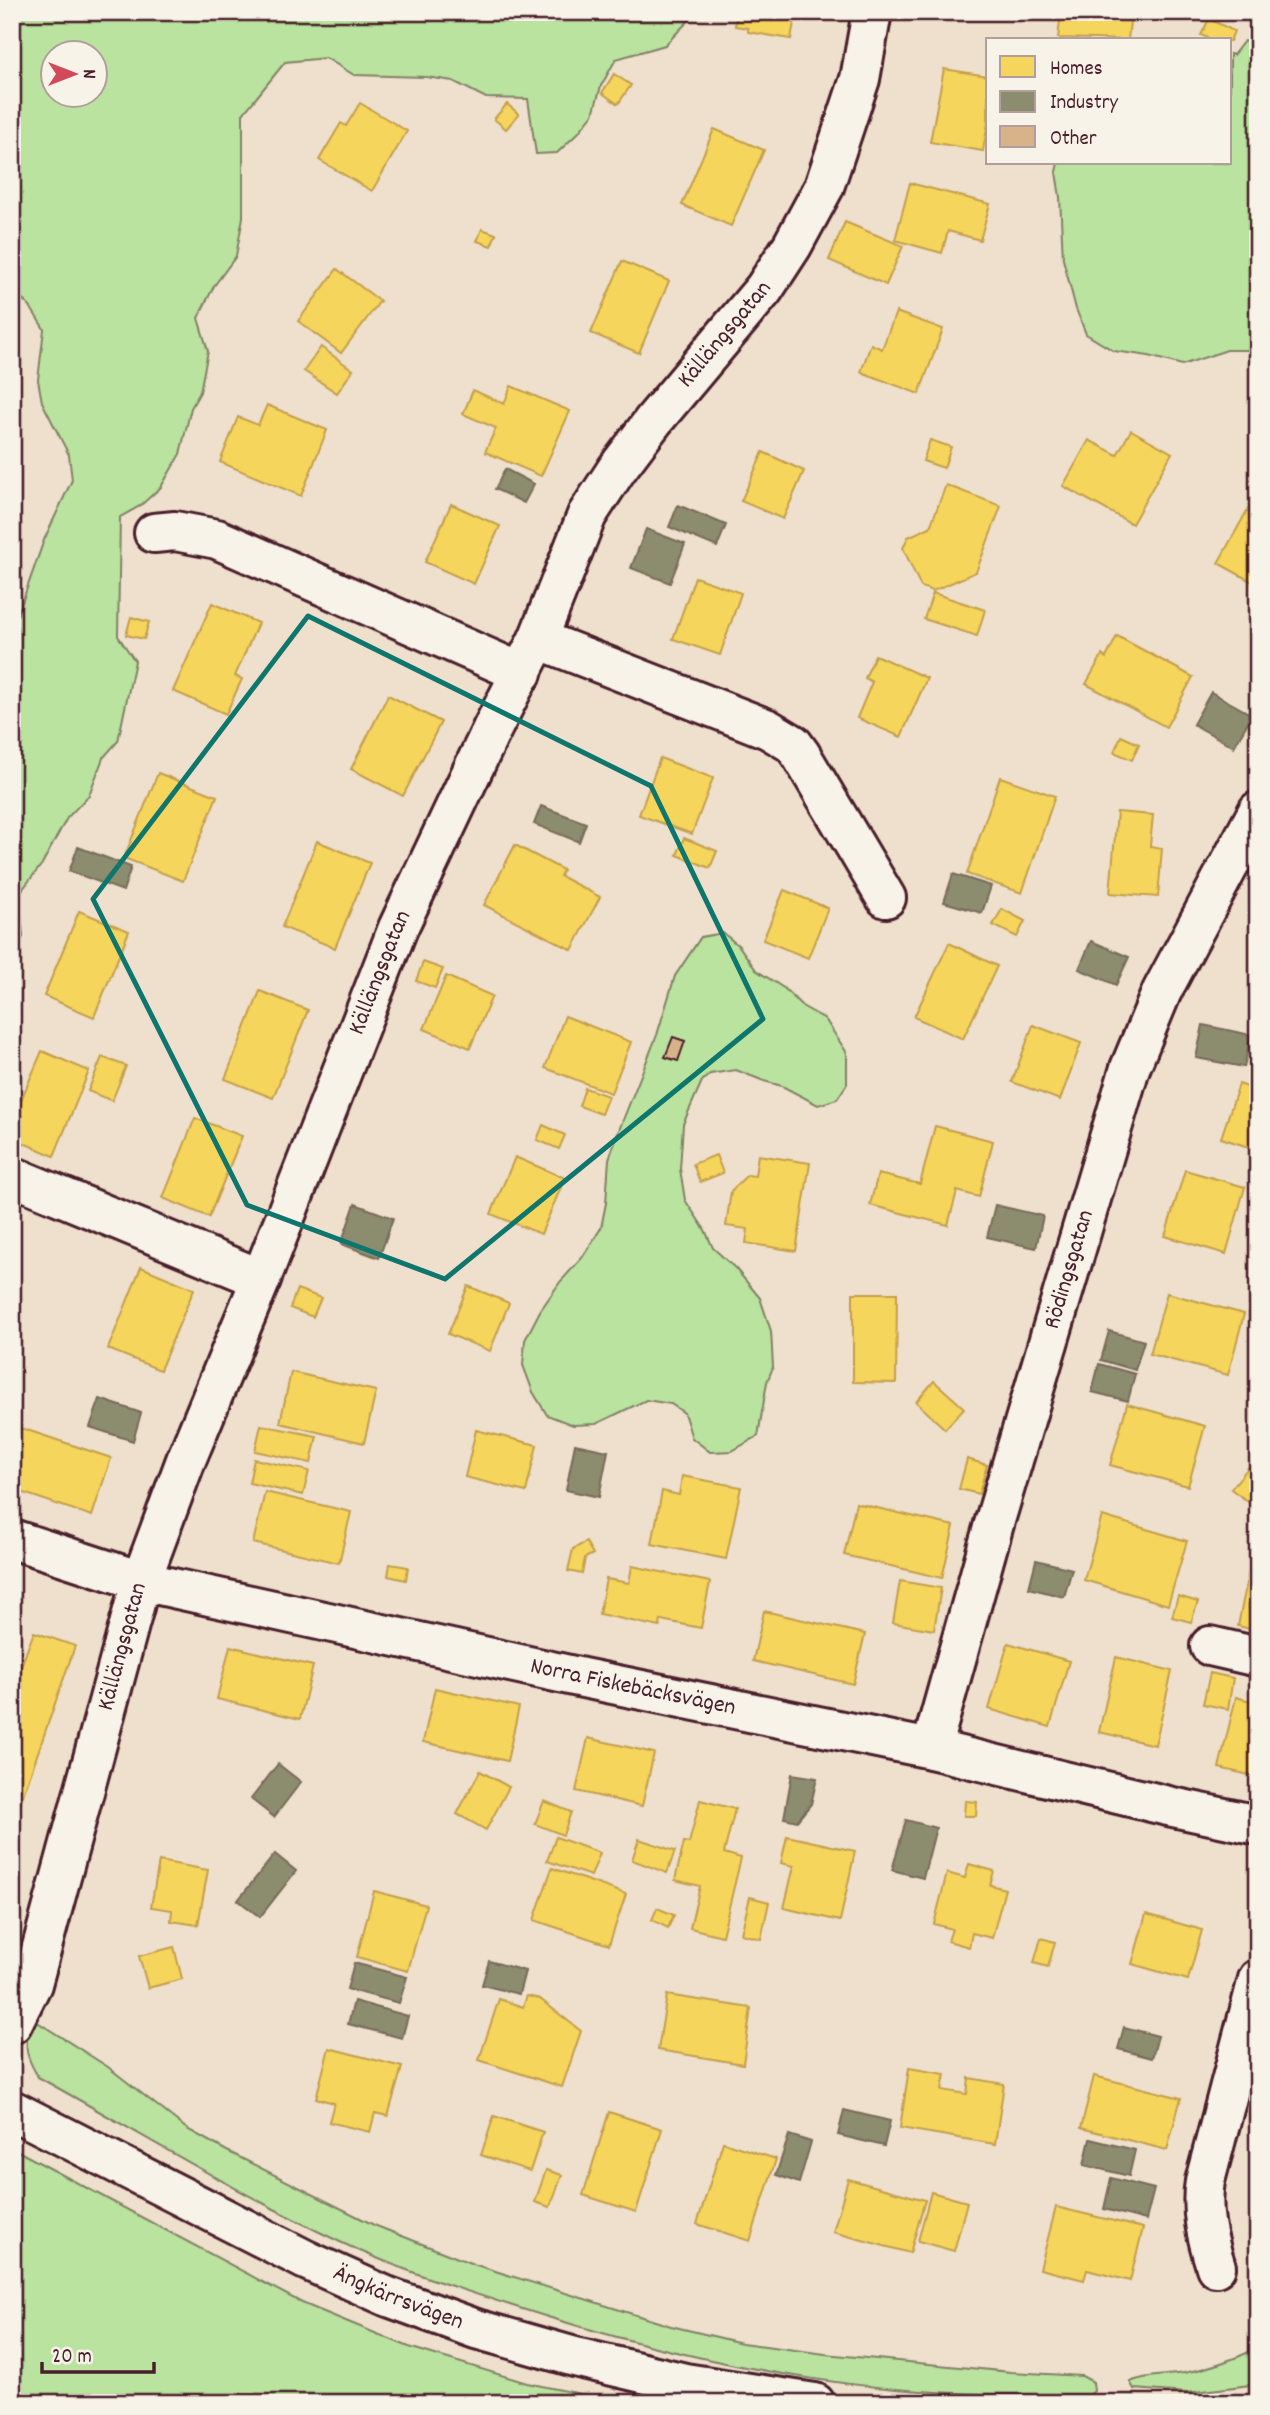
<svg xmlns="http://www.w3.org/2000/svg" width="1270" height="2415" font-family="Dekko,sans-serif">
<style>
.green{fill:#b9e39f;stroke:#828165;stroke-width:2;fill-rule:evenodd}
.homes{fill:#f6d55c;stroke:#c29e4d;stroke-width:2}
.industry{fill:#8c8c6e;stroke:#786b5a;stroke-width:2}
.building{fill:#d8b38a;stroke:#4a1f2b;stroke-width:2}
.lines{fill:none;stroke-linecap:round;stroke-linejoin:round}
.minor-casing{stroke:#4a1f2b;stroke-width:44}
.minor{stroke:#f7f3e8;stroke-width:38}
.marked{fill:none;stroke:#0f766e;stroke-width:5;stroke-linejoin:round}
.labels{text-anchor:middle;dominant-baseline:central;stroke-width:7;stroke-linejoin:round;paint-order:stroke}
.street-label{font-size:24px;fill:#4a1f2b;stroke:#f7f3e8}
</style>
<rect width="100%" height="100%" fill="#eee0cc"/>
<filter id="ink" filterUnits="userSpaceOnUse"><feTurbulence type="fractalNoise" baseFrequency=".0143" numOctaves="2"/><feDisplacementMap in="SourceGraphic" scale="14" xChannelSelector="R" yChannelSelector="G"/><feConvolveMatrix kernelMatrix="1 2 1 2 8 2 1 2 1" color-interpolation-filters="sRGB"/></filter>
<g filter="url(#ink)">
<g class="green">
<path d="M 12,12 L 697,12 L 665,45 L 616,59 L 601,86 L 593,114 L 578,133 L 557,153 L 536,154 L 528,99 L 486,98 L 453,81 L 426,77 L 354,75 L 326,58 L 285,62 L 243,114 L 243,217 L 236,256 L 214,286 L 198,318 L 208,351 L 200,392 L 191,408 L 180,454 L 161,487 L 140,506 L 120,517 L 118,636 L 135,661 L 118,741 L 103,758 L 89,795 L 67,818 L 42,864 L 19,894 L 23,937 L 12,953 L 12,631 L 44,540 L 72,480 L 69,455 L 42,402 L 38,380 L 44,329 L 31,308 L 12,288 ZM 94,52 L 94,94 L 52,94 L 52,52 Z"/>
<polygon points="1244,41 1258,46 1258,353 1251,350 1227,350 1182,365 1149,356 1114,351 1086,334 1076,309 1063,259 1060,197 1056,172 1058,163 1230,163 1230,54 1233,55"/>
<polygon points="723,933 739,946 756,970 785,989 802,1006 825,1019 847,1053 847,1084 837,1099 818,1105 782,1086 764,1081 736,1070 710,1074 702,1081 683,1124 680,1169 685,1200 705,1230 713,1248 736,1269 760,1298 771,1331 773,1367 767,1382 758,1436 732,1451 710,1452 692,1438 684,1413 671,1404 646,1400 596,1424 573,1425 547,1415 533,1392 523,1365 525,1340 540,1311 560,1282 582,1258 601,1228 606,1203 609,1159 619,1130 657,1035 675,976 701,937"/>
<path d="M 39,2023 L 108,2067 L 187,2129 L 227,2151 L 374,2225 L 473,2264 L 671,2326 L 742,2343 L 825,2354 L 1011,2372 L 1082,2376 L 1093,2382 L 1094,2391 L 1089,2396 C 1018,2395 947,2395 876,2387 C 753,2374 634,2345 516,2307 C 456,2288 395,2268 338,2241 C 235,2192 138,2132 38,2077 C 26,2056 24,2049 29,2025 Z"/>
<polygon points="12,2148 302,2303 409,2347 527,2383 625,2403 12,2403"/>
<path d="M 1258,2348 L 1258,2384 L 1187,2393 L 1134,2389 L 1130,2382 C 1147,2375 1166,2376 1184,2373 C 1209,2368 1235,2359 1258,2348 Z"/>
</g>
<g class="homes">
<polygon points="737,12 796,12 791,39 748,32 748,28 735,26"/>
<polygon points="932,12 982,12 982,18"/>
<polygon points="1061,12 1131,12 1128,40 1058,38"/>
<polygon points="1209,19 1234,31 1230,41 1212,40 1201,35"/>
<polygon points="944,69 988,76 988,123 983,151 930,142"/>
<polygon points="614,74 631,85 618,104 602,93"/>
<polygon points="360,103 407,131 372,191 319,160 341,123 346,126"/>
<polygon points="507,104 519,114 506,129 494,119"/>
<polygon points="714,129 764,150 731,226 682,205"/>
<polygon points="910,183 990,204 980,240 948,231 942,253 895,240"/>
<polygon points="845,222 903,246 886,285 829,260"/>
<polygon points="482,229 496,234 491,246 477,241"/>
<polygon points="622,261 669,281 639,353 591,333"/>
<polygon points="337,269 380,301 341,353 298,321"/>
<polygon points="896,312 943,329 919,394 861,372 871,344 882,349"/>
<polygon points="321,347 353,370 337,393 304,371"/>
<polygon points="511,386 570,411 541,476 485,452 496,428 463,414 473,390 504,404"/>
<polygon points="267,405 327,430 301,496 220,462 238,417 258,425"/>
<polygon points="1131,430 1172,453 1132,524 1063,486 1089,440 1117,455"/>
<polygon points="930,440 951,447 944,468 923,461"/>
<polygon points="763,452 804,471 783,519 741,501"/>
<polygon points="946,485 1001,506 976,572 933,591 921,587 903,548 908,537 930,527"/>
<polygon points="1258,491 1258,585 1218,563"/>
<polygon points="451,504 500,526 474,584 425,562"/>
<polygon points="695,577 741,593 720,655 673,639"/>
<polygon points="933,593 985,610 977,636 924,619"/>
<polygon points="212,603 258,623 235,676 242,679 226,714 173,691"/>
<polygon points="131,617 149,622 144,639 126,635"/>
<polygon points="1117,636 1193,677 1166,727 1086,684 1102,655 1106,658"/>
<polygon points="875,655 927,678 901,737 857,718 872,682 865,678"/>
<polygon points="388,695 441,722 403,796 351,769"/>
<polygon points="1121,736 1139,744 1132,760 1114,752"/>
<polygon points="660,758 713,778 692,834 639,815"/>
<polygon points="158,773 217,796 183,881 124,858"/>
<polygon points="1000,777 1055,796 1022,893 967,874"/>
<polygon points="1117,812 1153,815 1150,846 1162,848 1158,897 1110,893"/>
<polygon points="684,838 717,851 710,868 677,855"/>
<polygon points="317,841 370,863 335,948 282,927"/>
<polygon points="515,845 563,870 560,876 600,897 572,950 484,905"/>
<polygon points="784,890 828,908 808,958 763,940"/>
<polygon points="1002,909 1025,921 1017,937 993,925"/>
<polygon points="79,911 129,931 94,1017 44,996"/>
<polygon points="949,943 997,966 963,1039 914,1017"/>
<polygon points="423,962 443,969 435,988 416,981"/>
<polygon points="446,976 492,996 470,1048 424,1029"/>
<polygon points="260,991 308,1010 273,1098 225,1079"/>
<polygon points="565,1016 631,1042 611,1093 545,1068"/>
<polygon points="1033,1025 1081,1043 1060,1100 1012,1082"/>
<polygon points="42,1051 89,1071 54,1156 12,1138 12,1121"/>
<polygon points="102,1057 126,1066 112,1101 88,1091"/>
<polygon points="1239,1084 1258,1091 1258,1150 1221,1138"/>
<polygon points="585,1088 608,1096 601,1114 579,1106"/>
<polygon points="195,1118 242,1136 209,1217 163,1198"/>
<polygon points="543,1125 565,1135 559,1149 537,1140"/>
<polygon points="935,1126 993,1141 979,1197 957,1191 948,1225 870,1205 878,1174 920,1184"/>
<polygon points="716,1155 723,1173 700,1182 693,1164"/>
<polygon points="758,1155 810,1163 796,1251 746,1243 748,1229 726,1226 731,1191 747,1175 755,1176"/>
<polygon points="515,1157 565,1178 541,1234 491,1214"/>
<polygon points="1185,1170 1245,1187 1226,1254 1165,1236"/>
<polygon points="141,1267 194,1289 160,1370 108,1349"/>
<polygon points="468,1286 509,1303 490,1351 448,1334"/>
<polygon points="297,1289 321,1298 313,1317 290,1308"/>
<polygon points="853,1293 897,1293 896,1383 853,1382"/>
<polygon points="1167,1293 1244,1314 1228,1375 1150,1354"/>
<polygon points="291,1372 376,1391 364,1443 280,1423"/>
<polygon points="934,1381 964,1408 945,1429 916,1402"/>
<polygon points="1127,1404 1205,1426 1188,1486 1110,1465"/>
<polygon points="12,1425 111,1458 92,1516 12,1489"/>
<polygon points="261,1425 317,1436 311,1463 255,1451"/>
<polygon points="476,1430 537,1445 526,1492 465,1477"/>
<polygon points="1258,1455 1258,1509 1231,1489"/>
<polygon points="254,1459 309,1471 303,1495 249,1483"/>
<polygon points="967,1459 987,1465 979,1494 959,1489"/>
<polygon points="682,1476 741,1487 726,1559 652,1544 662,1491 679,1495"/>
<polygon points="265,1492 351,1512 339,1563 253,1543"/>
<polygon points="856,1503 954,1526 942,1578 844,1555"/>
<polygon points="1102,1516 1187,1541 1168,1605 1084,1580"/>
<polygon points="586,1542 593,1554 585,1558 582,1574 568,1571 573,1549"/>
<polygon points="390,1564 408,1567 406,1580 388,1576"/>
<polygon points="632,1566 710,1582 701,1628 661,1620 660,1627 599,1614 606,1579 629,1583"/>
<polygon points="1249,1571 1258,1573 1258,1631 1238,1626"/>
<polygon points="900,1581 941,1588 934,1630 893,1623"/>
<polygon points="1178,1596 1198,1602 1191,1622 1172,1617"/>
<polygon points="764,1611 865,1634 853,1684 753,1661"/>
<polygon points="34,1632 75,1646 12,1827 12,1690"/>
<polygon points="1008,1643 1069,1661 1050,1727 989,1709"/>
<polygon points="230,1646 313,1666 300,1719 217,1699"/>
<polygon points="1116,1657 1172,1671 1155,1745 1099,1732"/>
<polygon points="1210,1673 1233,1678 1228,1709 1203,1704"/>
<polygon points="435,1688 519,1707 507,1761 423,1742"/>
<polygon points="1236,1697 1258,1703 1258,1777 1219,1768"/>
<polygon points="588,1738 654,1753 642,1806 576,1791"/>
<polygon points="480,1771 509,1787 486,1830 457,1814"/>
<polygon points="700,1800 735,1809 724,1853 741,1858 722,1936 690,1928 700,1886 675,1880 684,1842 689,1843"/>
<polygon points="544,1801 571,1812 563,1835 535,1824"/>
<polygon points="965,1801 977,1802 976,1816 964,1816"/>
<polygon points="787,1836 855,1851 840,1921 784,1908 794,1866 781,1863"/>
<polygon points="556,1837 600,1853 591,1876 547,1861"/>
<polygon points="639,1839 675,1851 667,1873 632,1860"/>
<polygon points="159,1861 208,1870 198,1925 171,1921 172,1910 151,1907"/>
<polygon points="969,1864 994,1871 990,1885 1005,1889 992,1938 972,1933 969,1947 948,1941 952,1929 934,1924 947,1873 965,1878"/>
<polygon points="552,1868 626,1894 609,1945 534,1920"/>
<polygon points="374,1891 426,1905 408,1971 357,1957"/>
<polygon points="750,1897 769,1902 761,1939 741,1934"/>
<polygon points="657,1908 674,1915 668,1928 652,1920"/>
<polygon points="1146,1914 1202,1930 1188,1980 1132,1964"/>
<polygon points="1041,1938 1055,1942 1048,1967 1034,1963"/>
<polygon points="174,1947 182,1979 148,1988 139,1956"/>
<polygon points="667,1995 751,2008 743,2064 658,2050"/>
<polygon points="527,1996 540,1999 581,2031 562,2087 479,2060 499,1999 523,2007"/>
<polygon points="329,2048 402,2067 388,2116 375,2113 370,2132 329,2122 334,2103 316,2098"/>
<polygon points="909,2068 945,2074 942,2090 967,2094 969,2078 1004,2084 995,2144 900,2128"/>
<polygon points="1094,2076 1181,2098 1167,2150 1081,2128"/>
<polygon points="609,2112 662,2129 636,2212 583,2195"/>
<polygon points="494,2116 543,2132 530,2171 481,2155"/>
<polygon points="723,2142 776,2159 750,2241 697,2224"/>
<polygon points="546,2170 562,2175 550,2207 535,2202"/>
<polygon points="848,2179 925,2200 910,2253 833,2232"/>
<polygon points="931,2192 967,2202 954,2251 918,2241"/>
<polygon points="1056,2207 1143,2228 1130,2281 1087,2270 1084,2280 1040,2269"/>
</g>
<g class="industry">
<polygon points="505,469 534,484 524,503 495,489"/>
<polygon points="678,505 726,525 717,547 669,527"/>
<polygon points="646,529 685,544 670,583 631,568"/>
<polygon points="1211,692 1252,715 1234,747 1193,724"/>
<polygon points="541,806 586,823 579,842 534,824"/>
<polygon points="78,847 131,867 123,891 69,871"/>
<polygon points="953,874 991,886 982,913 944,902"/>
<polygon points="1091,941 1129,957 1116,985 1079,969"/>
<polygon points="1203,1025 1251,1035 1244,1067 1196,1058"/>
<polygon points="355,1204 393,1218 379,1258 341,1244"/>
<polygon points="995,1205 1043,1216 1036,1248 987,1237"/>
<polygon points="1109,1331 1144,1341 1135,1370 1101,1360"/>
<polygon points="1099,1364 1135,1374 1128,1401 1092,1392"/>
<polygon points="100,1399 141,1413 133,1441 90,1427"/>
<polygon points="575,1444 608,1451 599,1497 566,1490"/>
<polygon points="1036,1560 1072,1569 1064,1597 1029,1588"/>
<polygon points="278,1764 301,1782 274,1817 251,1799"/>
<polygon points="792,1774 817,1778 811,1804 797,1821 784,1818"/>
<polygon points="906,1820 936,1828 923,1878 892,1870"/>
<polygon points="275,1854 296,1871 260,1917 238,1900"/>
<polygon points="489,1961 525,1971 519,1994 482,1985"/>
<polygon points="354,1963 407,1977 399,2003 347,1989"/>
<polygon points="354,2001 408,2016 402,2038 348,2024"/>
<polygon points="1124,2027 1158,2036 1152,2058 1118,2049"/>
<polygon points="844,2110 890,2121 884,2146 838,2135"/>
<polygon points="789,2135 811,2142 799,2183 776,2175"/>
<polygon points="1090,2139 1135,2150 1129,2176 1084,2165"/>
<polygon points="1111,2178 1154,2189 1146,2220 1104,2209"/>
</g>
<polygon class="building" points="673,1037 685,1041 678,1061 665,1057"/>
<g class="lines">
<g class="minor-casing">
<g id="minor">
<polyline points="154,533 175,531 217,539 522,673"/>
<polyline points="538,639 768,729 793,744 801,755 886,898"/>
<polyline points="12,1176 261,1279"/>
<path id="s1" d="M 12,1539 L 141,1581 L 583,1678 L 931,1749 L 1168,1806 L 1258,1825"/>
<polyline points="1210,1646 1258,1657"/>
<path id="s2" d="M 931,1749 L 994,1524 L 1130,1068 L 1162,991 L 1258,811"/>
<path id="s3" d="M 12,2024 L 32,1984 L 141,1581 L 186,1460 L 261,1279 L 398,928 L 492,729 L 538,639 L 587,515 L 617,469 L 654,420 L 764,289 L 792,246 L 824,187 L 860,79 L 872,12"/>
<path id="s4" d="M 12,2110 L 306,2260 L 386,2296 L 476,2329 L 575,2357 L 685,2383 L 815,2403"/>
<path d="M 1216,2267 C 1207,2238 1200,2211 1205,2181 L 1258,1979"/>
</g>
</g>
<use href="#minor" class="minor"/>
</g>
</g>
<path class="marked" d="M 308,616 L 651,786 L 763,1019 L 445,1279 L 247,1205 L 93,899 Z"/>
<g class="labels">
<g class="street-label">
<text stroke="none"><textPath href="#s3" startOffset="1846">Källängsgatan</textPath></text>
<text stroke="none"><textPath href="#s3" startOffset="1116">Källängsgatan</textPath></text>
<text stroke="none"><textPath href="#s2" startOffset="499">Rödingsgatan</textPath></text>
<text stroke="none"><textPath href="#s3" startOffset="394">Källängsgatan</textPath></text>
<text stroke="none"><textPath href="#s1" startOffset="639">Norra Fiskebäcksvägen</textPath></text>
<text stroke="none"><textPath href="#s4" startOffset="430">Ängkärrsvägen</textPath></text>
</g>
</g>
<rect width="1270" height="2415" fill="none" stroke="#f7f3e8" stroke-width="42"/>
<rect x="21" y="21" width="1228" height="2373" fill="none" stroke="#4a1f2b" stroke-width="2.5" filter="url(#ink)"/>
<rect x="986" y="38" width="245" height="126" fill="#f7f3e8" stroke="#b29e9c" stroke-width="2"/>
<rect x="1000" y="56" width="35" height="21" fill="#f6d55c" stroke="#b29e9c" stroke-width="2"/>
<text x="1050" y="74" font-size="21" fill="#4a1f2b">Homes</text>
<rect x="1000" y="91" width="35" height="21" fill="#8c8c6e" stroke="#b29e9c" stroke-width="2"/>
<text x="1050" y="108" font-size="21" fill="#4a1f2b">Industry</text>
<rect x="1000" y="126" width="35" height="21" fill="#d8b38a" stroke="#b29e9c" stroke-width="2"/>
<text x="1050" y="144" font-size="21" fill="#4a1f2b">Other</text>
<g transform="translate(74 74) rotate(90)"><circle r="33" fill="#f7f3e8" stroke="#b29e9c" stroke-width="2"/>
<path d="M0-5L12 26L0 18L-12 26Z" fill="#d1495b"/>
<text y="-10" font-size="19" font-weight="bold" text-anchor="middle" fill="#4a1f2b">N</text>
</g>
<path d="M42 2362v10h112v-10" fill="none" stroke="#4a1f2b" stroke-width="3.5"/>
<text x="52" y="2362" font-size="21" fill="#4a1f2b" stroke="#f7f3e8" stroke-width="5" paint-order="stroke">20 m</text>
</svg>
